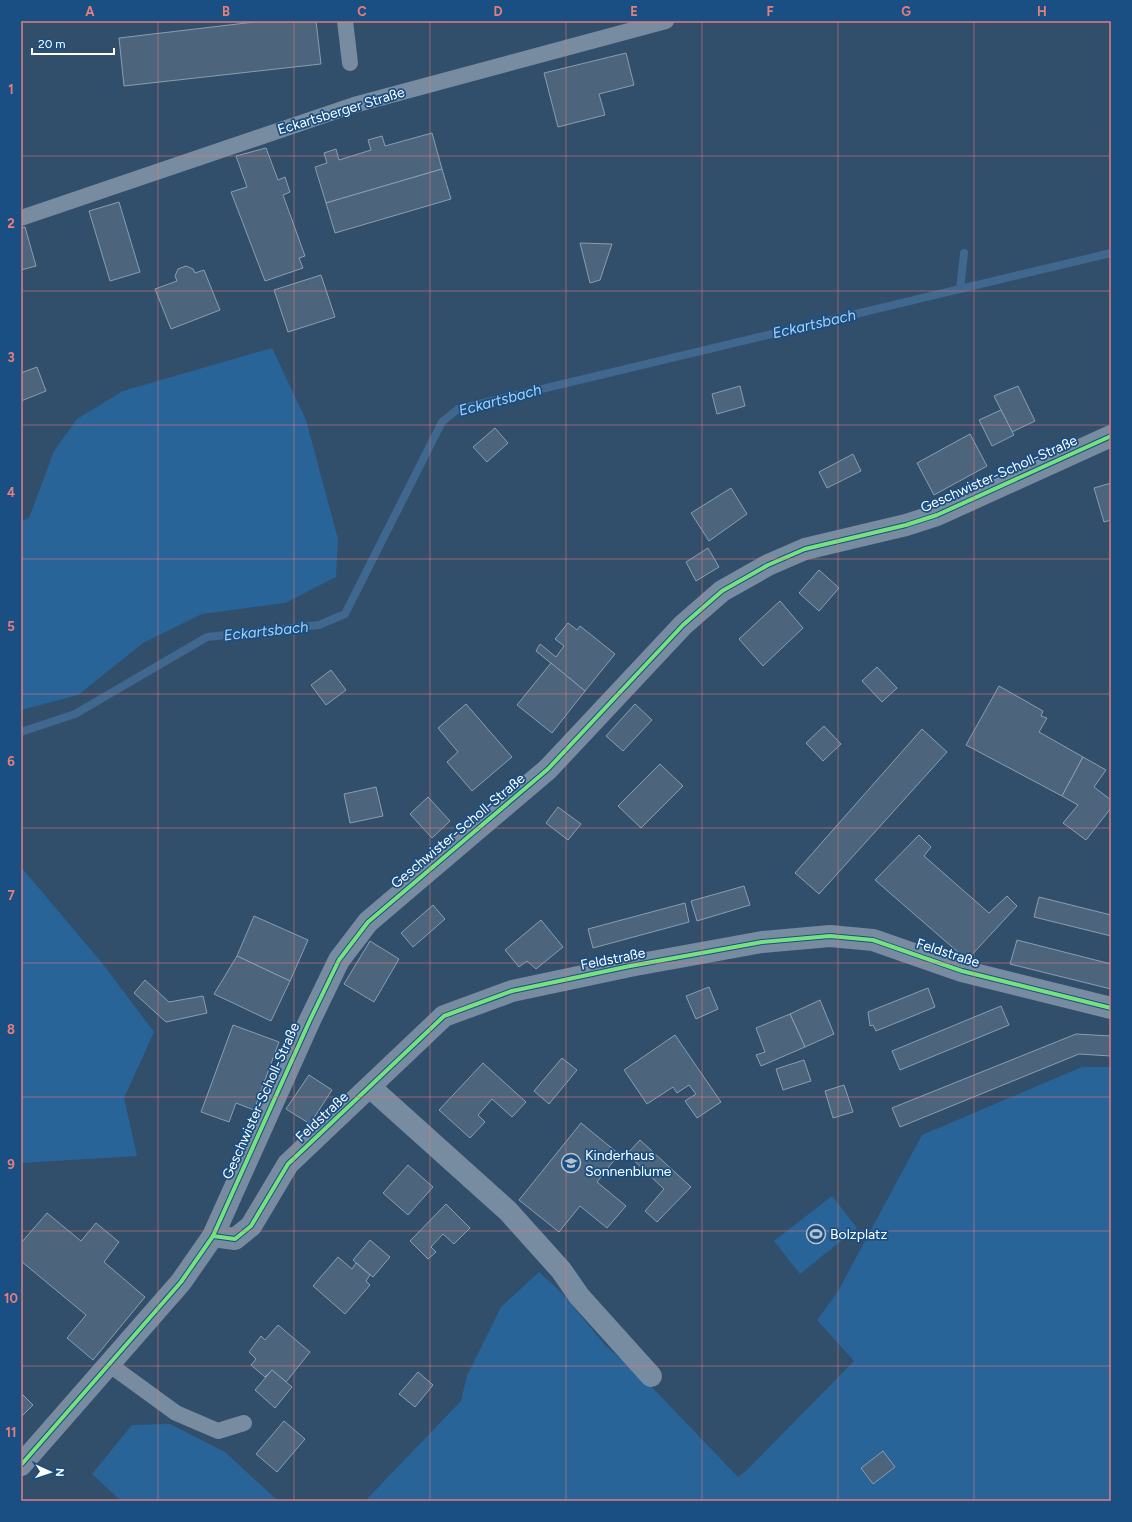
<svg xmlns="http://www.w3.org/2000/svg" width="1132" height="1522" font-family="Figtree,sans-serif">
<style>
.green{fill:#296499}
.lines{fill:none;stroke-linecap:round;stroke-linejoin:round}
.stream{stroke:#40678d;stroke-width:8}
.building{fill:#4d657c;stroke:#8b9daf}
.service{stroke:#778ca1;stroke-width:16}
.minor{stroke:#778ca1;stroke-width:22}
.tertiary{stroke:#778ca1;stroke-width:22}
.cycleway-casing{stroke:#194f83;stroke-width:6}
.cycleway{stroke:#77e17e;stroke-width:4}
.grid{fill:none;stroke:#e67e7e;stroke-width:1;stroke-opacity:0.55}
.labels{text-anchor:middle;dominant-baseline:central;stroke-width:3.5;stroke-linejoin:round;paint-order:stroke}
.street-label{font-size:14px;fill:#fff;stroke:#194f83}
.poi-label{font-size:14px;fill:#fff;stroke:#194f83;text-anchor:start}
.water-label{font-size:15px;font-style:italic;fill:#a9d0f3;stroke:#194f83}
.neatline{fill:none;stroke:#e67e7e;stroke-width:1.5}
.grid-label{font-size:13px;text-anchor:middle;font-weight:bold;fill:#e67e7e}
</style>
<rect width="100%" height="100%" fill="#314e6b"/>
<g class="green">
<polygon points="272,348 306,420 338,539 336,577 285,603 202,614 143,643 78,695 21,710 21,521 29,518 54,451 77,419 123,391"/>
<polygon points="21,867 102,963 154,1032 124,1098 137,1156 21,1163"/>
<polygon points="1082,1067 1111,1067 1111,1501 365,1501 461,1401 467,1376 501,1307 539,1272 562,1293 605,1345 645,1380 738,1477 747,1470 854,1361 817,1320 837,1293 922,1135"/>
<polygon points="832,1196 857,1228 800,1274 774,1241"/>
<polygon points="170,1424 225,1452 278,1501 121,1501 92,1474 132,1425"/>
</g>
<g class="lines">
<g class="stream">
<polyline points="960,289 964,253"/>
<polyline points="21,732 75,714 207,637 319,625 345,614 442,422 458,409 1111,253"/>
</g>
</g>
<g class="building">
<polygon points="263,21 316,21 321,64 124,86 119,38"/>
<polygon points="626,53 634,85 599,94 605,115 558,127 544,73"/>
<polygon points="432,133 442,169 326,203 315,167 327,163 324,153 336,149 339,160 371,150 368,140 382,136 385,146"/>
<polygon points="266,148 278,180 285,177 290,192 283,195 305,256 299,258 303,268 265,281 231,192 247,187 236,156"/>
<polygon points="442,169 451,199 335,233 326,203"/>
<polygon points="119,202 140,272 110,281 89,211"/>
<polygon points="25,227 36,266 21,270 21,228"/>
<polygon points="580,243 612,244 600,280 590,283"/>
<polygon points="186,266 193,269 195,273 204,270 220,310 171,329 155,289 177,281 175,276 178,269"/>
<polygon points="321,275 335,317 288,332 274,290"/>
<polygon points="37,367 46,391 21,401 21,373"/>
<polygon points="740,386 745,406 717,414 712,394"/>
<polygon points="1018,386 1035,421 1012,432 994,396"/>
<polygon points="1001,410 1014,435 992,446 979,420"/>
<polygon points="495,428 508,443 487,462 473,447"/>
<polygon points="970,434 987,466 934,495 917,463"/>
<polygon points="853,454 861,471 827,488 819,472"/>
<polygon points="1111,483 1111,520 1104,522 1094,488"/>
<polygon points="731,488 747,514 709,541 691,513"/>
<polygon points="708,548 719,567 696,581 686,562"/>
<polygon points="819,570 839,588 819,611 799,593"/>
<polygon points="780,601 803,628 763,666 739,639"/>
<polygon points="568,623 577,630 580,626 615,654 585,691 536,651 540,644 556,657 564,646 555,639"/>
<polygon points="551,663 585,691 552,733 517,705"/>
<polygon points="877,667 897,688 882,702 862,681"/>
<polygon points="331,670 346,690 326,705 311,685"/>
<polygon points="999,686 1043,711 1041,716 1047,718 1039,732 1083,757 1062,796 966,745"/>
<polygon points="466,704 512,757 472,791 447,762 458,752 438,728"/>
<polygon points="635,704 652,720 623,751 606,736"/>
<polygon points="824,726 841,744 823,761 806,743"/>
<polygon points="922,729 947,752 819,894 795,873"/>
<polygon points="1083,757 1106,770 1094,787 1111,800 1111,808 1086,840 1063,823 1078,805 1062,796"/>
<polygon points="660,764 683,786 641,828 618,806"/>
<polygon points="376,787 383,816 350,823 344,794"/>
<polygon points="428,797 450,821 432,838 410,814"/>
<polygon points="558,807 581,824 568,840 546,823"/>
<polygon points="919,835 931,847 924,856 989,913 1007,896 1017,906 967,960 875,880"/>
<polygon points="744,886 750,905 697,921 691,901"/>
<polygon points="1039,897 1111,915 1111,936 1034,917"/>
<polygon points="685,903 689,922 593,948 588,929"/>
<polygon points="433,905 445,919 413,947 401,933"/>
<polygon points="254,916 308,940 290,981 237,956"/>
<polygon points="541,920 563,947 536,969 527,961 519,967 505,950"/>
<polygon points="1017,940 1111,964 1111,989 1010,964"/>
<polygon points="370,941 399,959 374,1002 344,984"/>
<polygon points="237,956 290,981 271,1021 214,994"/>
<polygon points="145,980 169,1002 203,996 207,1013 166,1022 134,993"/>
<polygon points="709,987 718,1009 696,1019 686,996"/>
<polygon points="928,988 935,1007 876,1031 873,1025 870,1026 868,1012"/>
<polygon points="820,1000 834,1034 805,1047 790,1014"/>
<polygon points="1001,1006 1009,1025 900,1070 892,1051"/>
<polygon points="790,1014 805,1047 761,1066 756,1055 765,1052 756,1028"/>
<polygon points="233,1025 279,1042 254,1110 236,1103 229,1122 201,1112"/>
<polygon points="1076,1034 1111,1036 1111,1056 1079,1054 900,1127 892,1108"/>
<polygon points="675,1035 721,1102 697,1118 685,1101 696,1094 689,1085 677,1093 673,1087 647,1104 624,1070"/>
<polygon points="562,1058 577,1070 549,1104 534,1091"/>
<polygon points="804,1060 811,1081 783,1090 776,1069"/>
<polygon points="483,1063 526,1102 512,1117 492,1099 478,1115 485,1122 470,1138 439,1110"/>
<polygon points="309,1075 332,1090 310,1124 286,1109"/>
<polygon points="844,1085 853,1112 833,1118 825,1091"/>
<polygon points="581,1123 619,1154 597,1182 626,1206 607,1228 580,1206 559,1232 519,1200"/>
<polygon points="640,1140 691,1187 657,1222 645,1211 664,1189 627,1154"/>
<polygon points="408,1165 433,1187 408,1215 383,1193"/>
<polygon points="446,1204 470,1228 454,1244 443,1234 431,1247 436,1252 428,1259 410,1241"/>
<polygon points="47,1213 81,1241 96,1223 119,1242 104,1262 145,1297 93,1360 67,1338 86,1315 21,1261 21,1243"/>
<polygon points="370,1240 390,1257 373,1277 353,1260"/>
<polygon points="338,1257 352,1269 356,1263 370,1275 366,1281 370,1285 345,1314 313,1286"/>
<polygon points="278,1325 310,1352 286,1382 272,1370 265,1377 251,1365 256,1359 249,1352 261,1336 265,1340"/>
<polygon points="272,1370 292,1387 275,1408 255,1390"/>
<polygon points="418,1372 433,1385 415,1407 399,1394"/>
<polygon points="21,1393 33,1405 21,1417"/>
<polygon points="284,1421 305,1439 277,1472 256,1454"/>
<polygon points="883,1451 895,1467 873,1484 861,1468"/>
</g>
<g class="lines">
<g class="service">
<polyline points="345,21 350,63"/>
<polyline points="21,218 354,105 666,21"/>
<polyline points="110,1365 176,1413 218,1431 244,1423"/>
</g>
<g class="minor">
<polyline points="370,1087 508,1211 561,1270 579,1296 651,1376"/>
<polyline points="213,1236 235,1239 251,1226 288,1164 444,1016 512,991 630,966 762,942 830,936 873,940 962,971 1111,1008"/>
</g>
<polyline class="tertiary" points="21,1465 181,1282 213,1236 310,1020 339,960 368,922 548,769 683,625 722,591 768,565 805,549 906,525 937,515 1111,436"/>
<g class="cycleway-casing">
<g id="cycleway">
<polyline points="213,1236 235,1239 251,1226 288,1164 444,1016 512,991 630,966 762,942 830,936 873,940 962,971 1111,1008"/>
<polyline points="21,1465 181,1282 213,1236 310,1020 339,960 368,922 548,769 683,625 722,591 768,565 805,549 906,525 937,515 1111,436"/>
</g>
</g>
<use href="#cycleway" class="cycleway"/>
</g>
<path class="grid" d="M 158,21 L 158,1501M 294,21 L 294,1501M 430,21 L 430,1501M 566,21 L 566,1501M 702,21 L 702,1501M 838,21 L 838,1501M 974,21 L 974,1501M 21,156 L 1111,156M 21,291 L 1111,291M 21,425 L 1111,425M 21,559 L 1111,559M 21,694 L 1111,694M 21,828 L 1111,828M 21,963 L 1111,963M 21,1097 L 1111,1097M 21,1231 L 1111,1231M 21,1366 L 1111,1366"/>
<defs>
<g id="school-ring" transform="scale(1)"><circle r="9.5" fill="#194f83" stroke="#b7c1cb" stroke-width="1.5"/><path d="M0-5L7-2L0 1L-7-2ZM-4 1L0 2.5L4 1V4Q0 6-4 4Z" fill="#b7c1cb"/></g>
<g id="stadium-ring" transform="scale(1)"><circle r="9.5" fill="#194f83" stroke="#b7c1cb" stroke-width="1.5"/><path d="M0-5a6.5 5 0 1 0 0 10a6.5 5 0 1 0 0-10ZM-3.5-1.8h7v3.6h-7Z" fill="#b7c1cb"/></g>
</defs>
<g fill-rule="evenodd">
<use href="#school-ring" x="571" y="1163"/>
<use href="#stadium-ring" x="816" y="1234"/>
</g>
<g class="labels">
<g class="street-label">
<text transform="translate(341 111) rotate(-17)">Eckartsberger Straße</text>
<text transform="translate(999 474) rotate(-24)">Geschwister-Scholl-Straße</text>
<text transform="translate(458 831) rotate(-40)">Geschwister-Scholl-Straße</text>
<text transform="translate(948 953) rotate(18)">Feldstraße</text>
<text transform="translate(613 959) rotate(-11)">Feldstraße</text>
<text transform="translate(261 1101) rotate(-66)">Geschwister-Scholl-Straße</text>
<text transform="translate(322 1117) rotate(-43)">Feldstraße</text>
</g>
<g class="poi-label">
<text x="585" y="1155">Kinderhaus<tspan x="585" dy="16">Sonnenblume</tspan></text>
<text x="830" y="1234">Bolzplatz</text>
</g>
<g class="water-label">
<text transform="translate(814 324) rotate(-13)">Eckartsbach</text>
<text transform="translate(500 400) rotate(-15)">Eckartsbach</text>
<text transform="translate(266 631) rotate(-6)">Eckartsbach</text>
</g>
</g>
<rect width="1132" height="1522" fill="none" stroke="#194f83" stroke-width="44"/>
<g transform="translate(50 1472) rotate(93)" stroke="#194f83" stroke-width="3" paint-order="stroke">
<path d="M0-3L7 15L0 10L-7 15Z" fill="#ffffff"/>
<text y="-6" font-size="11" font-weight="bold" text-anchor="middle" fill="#ffffff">N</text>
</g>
<path d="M32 48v6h82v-6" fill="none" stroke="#ffffff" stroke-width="2"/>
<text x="38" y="48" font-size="12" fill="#ffffff" stroke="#194f83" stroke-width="3" paint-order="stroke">20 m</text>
<rect x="22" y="22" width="1088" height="1478" class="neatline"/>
<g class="grid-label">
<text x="90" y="16">A</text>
<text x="226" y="16">B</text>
<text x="362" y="16">C</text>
<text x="498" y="16">D</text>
<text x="634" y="16">E</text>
<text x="770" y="16">F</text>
<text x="906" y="16">G</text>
<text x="1042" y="16">H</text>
<text x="11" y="94">1</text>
<text x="11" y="228">2</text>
<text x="11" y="362">3</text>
<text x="11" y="497">4</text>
<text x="11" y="631">5</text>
<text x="11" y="766">6</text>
<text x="11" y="900">7</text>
<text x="11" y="1034">8</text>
<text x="11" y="1169">9</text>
<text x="11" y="1303">10</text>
<text x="11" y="1437">11</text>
</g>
</svg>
